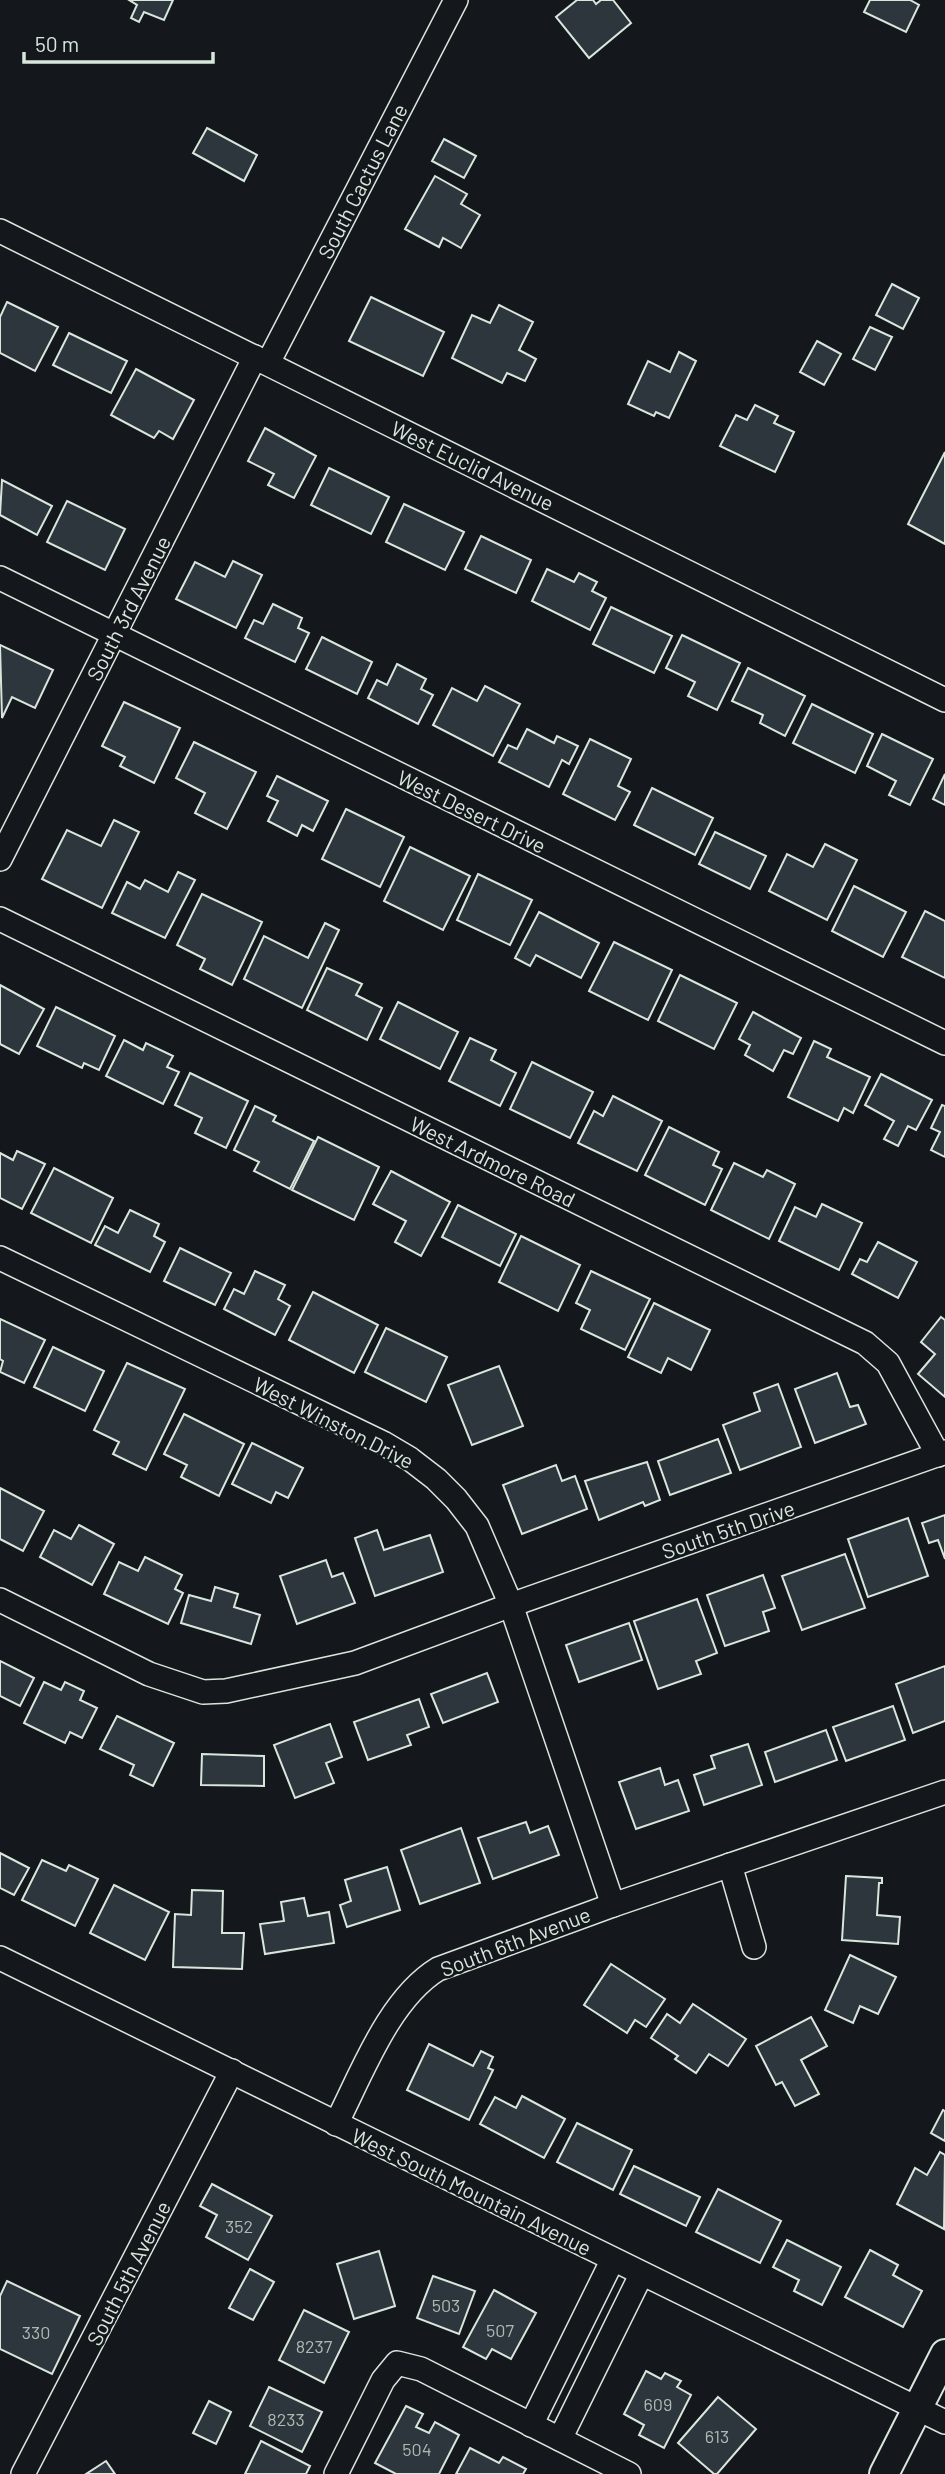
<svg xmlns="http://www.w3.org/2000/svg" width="945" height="2474" font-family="Barlow,sans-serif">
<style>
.building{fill:#2c363c;stroke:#d8e6dc;stroke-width:2}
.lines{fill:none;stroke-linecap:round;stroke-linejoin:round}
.minor-casing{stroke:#d8e6dc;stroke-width:26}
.tertiary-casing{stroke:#d8e6dc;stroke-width:32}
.minor{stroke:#14181c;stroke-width:23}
.tertiary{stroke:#14181c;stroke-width:28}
.labels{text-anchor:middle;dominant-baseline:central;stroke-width:5;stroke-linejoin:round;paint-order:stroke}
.number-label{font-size:18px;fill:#adbab4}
.street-label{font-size:21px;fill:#d8e6dc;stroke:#14181c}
</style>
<rect width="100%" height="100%" fill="#14181c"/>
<g class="building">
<polygon points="129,0 173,0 164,20 144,12 139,22 131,18 137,5"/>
<polygon points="577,0 593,0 596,4 601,0 613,0 631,23 589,58 556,17"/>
<polygon points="870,0 910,0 919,5 906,32 864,12"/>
<polygon points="207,128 257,155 244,181 193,153"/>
<polygon points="444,139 476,156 464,178 432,161"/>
<polygon points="435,176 467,194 461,204 480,215 461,248 443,238 439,247 405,229"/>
<polygon points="892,284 919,298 903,329 876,315"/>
<polygon points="371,297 444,332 423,376 349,341"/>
<polygon points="7,302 58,327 35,371 0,353 0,317"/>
<polygon points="499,305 533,322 519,350 536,359 525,381 507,373 502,383 452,358 472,315 490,323"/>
<polygon points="870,327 892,337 875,370 853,359"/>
<polygon points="69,333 127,361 111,393 53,365"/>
<polygon points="817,341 841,354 824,385 800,372"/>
<polygon points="679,352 696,361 669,418 656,412 654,416 628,404 648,361 670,372"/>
<polygon points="136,369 194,400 173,439 159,431 154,438 111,415"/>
<polygon points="755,405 778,416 774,423 794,432 775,472 720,446 736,415 747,420"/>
<polygon points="265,428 316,456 294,498 268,485 274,474 248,461"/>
<polygon points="945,452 945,544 908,524"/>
<polygon points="329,468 389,497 371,534 311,505"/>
<polygon points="2,480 52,506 37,535 0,515"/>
<polygon points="67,501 125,529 105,570 47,542"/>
<polygon points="404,504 464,532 445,570 386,542"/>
<polygon points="481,536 531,560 516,593 465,569"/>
<polygon points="233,561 262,575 236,628 176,599 195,562 225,577"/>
<polygon points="547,569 574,582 579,573 597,582 592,591 606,598 590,630 532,601"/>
<polygon points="273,604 302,618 298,628 309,633 295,662 245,638 254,620 263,624"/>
<polygon points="611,607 672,636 654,673 593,644"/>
<polygon points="682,635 740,663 717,710 688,696 695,682 666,668"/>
<polygon points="322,637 372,662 357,694 306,669"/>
<polygon points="0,645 53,670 35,708 12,697 2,718"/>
<polygon points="397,664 426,679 421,689 433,695 418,724 368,698 377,680 387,685"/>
<polygon points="748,668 805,696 785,736 760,723 763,715 732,701"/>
<polygon points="485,686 520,704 493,756 433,725 452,688 477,701"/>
<polygon points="124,702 180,728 154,783 120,766 125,757 102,746"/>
<polygon points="812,704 873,734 855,773 793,743"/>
<polygon points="527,729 554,743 557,736 578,746 569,764 562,760 549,787 499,762 508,745 517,749"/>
<polygon points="882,734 933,759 910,805 889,795 896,781 867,766"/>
<polygon points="590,739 631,759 618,786 630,792 615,820 563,794"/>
<polygon points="194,742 256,772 227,829 195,813 205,793 176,778"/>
<polygon points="945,774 945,805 933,799"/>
<polygon points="277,776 328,801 313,831 302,825 297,836 268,821 278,801 267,796"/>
<polygon points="652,788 713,818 695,855 634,825"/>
<polygon points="346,809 404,837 380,887 322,859"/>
<polygon points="114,820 139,832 102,908 42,879 67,830 101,846"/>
<polygon points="715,832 766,856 750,889 699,864"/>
<polygon points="825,844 857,860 827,920 769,891 787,854 813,867"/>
<polygon points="410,847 470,876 443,930 384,901"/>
<polygon points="178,872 195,880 165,938 112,913 127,882 140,889 145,880 168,892"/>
<polygon points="478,874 532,900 510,945 457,920"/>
<polygon points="854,886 906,912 883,957 832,931"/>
<polygon points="202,894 262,922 232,985 200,969 205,959 177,945"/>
<polygon points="925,911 945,921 945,978 902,957"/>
<polygon points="539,912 599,943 581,978 536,955 530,966 515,958"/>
<polygon points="325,923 339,930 302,1008 244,979 264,936 308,958"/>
<polygon points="614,942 672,970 648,1020 589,991"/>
<polygon points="327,968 362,984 356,995 382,1008 367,1040 307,1010"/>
<polygon points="680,975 737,1003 714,1049 658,1021"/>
<polygon points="0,985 44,1009 19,1054 0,1044"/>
<polygon points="398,1002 458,1032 440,1069 380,1039"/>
<polygon points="56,1007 115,1036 99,1070 84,1063 82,1068 37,1046"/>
<polygon points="753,1012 801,1038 793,1054 784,1050 773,1071 745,1055 750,1045 739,1039"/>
<polygon points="470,1038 496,1050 491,1060 516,1073 500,1106 449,1081"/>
<polygon points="124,1040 143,1050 146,1043 173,1056 167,1067 179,1072 163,1104 106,1076"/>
<polygon points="814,1041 831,1049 827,1057 870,1077 853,1113 844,1108 838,1121 788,1097"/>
<polygon points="532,1062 593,1092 570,1138 510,1109"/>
<polygon points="190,1073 248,1101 226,1148 195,1133 202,1118 175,1105"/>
<polygon points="881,1074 932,1100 916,1130 908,1126 898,1146 884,1139 894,1121 865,1105"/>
<polygon points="613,1096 662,1121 637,1171 578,1143 594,1111 603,1116"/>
<polygon points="942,1105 945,1106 945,1157 931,1150 940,1132 931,1128"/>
<polygon points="255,1106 276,1116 273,1121 314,1141 290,1189 254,1171 259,1162 234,1150"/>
<polygon points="669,1127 719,1152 713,1165 722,1169 705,1205 645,1175"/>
<polygon points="318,1137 379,1167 354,1220 292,1190"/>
<polygon points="17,1151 45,1164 22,1209 0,1198 0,1153 13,1160"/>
<polygon points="734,1163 763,1177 767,1170 795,1184 769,1239 711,1210"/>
<polygon points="54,1168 113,1198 91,1243 31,1213"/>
<polygon points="391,1171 450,1202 421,1256 395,1242 406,1221 373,1204"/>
<polygon points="822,1204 862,1223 839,1270 779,1241 795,1207 816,1217"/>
<polygon points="458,1205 516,1234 500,1266 442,1237"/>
<polygon points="130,1210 159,1224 154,1236 165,1242 150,1272 95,1245 105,1226 118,1233"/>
<polygon points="521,1236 580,1265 558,1311 499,1282"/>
<polygon points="878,1242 917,1262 898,1298 852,1274 860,1259 867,1262"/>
<polygon points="180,1248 231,1273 215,1305 164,1281"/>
<polygon points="255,1271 285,1285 278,1299 290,1306 275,1335 224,1309 234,1289 244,1294"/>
<polygon points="591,1271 650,1299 625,1350 581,1329 590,1310 576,1303"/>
<polygon points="313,1292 378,1325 354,1373 289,1340"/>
<polygon points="654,1303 710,1330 691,1370 668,1358 661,1373 628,1357"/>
<polygon points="941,1317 945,1320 945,1397 918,1374 935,1354 921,1342"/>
<polygon points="0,1319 45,1340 24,1383 0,1372 3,1361 0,1359"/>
<polygon points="386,1328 447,1357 426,1402 365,1372"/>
<polygon points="53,1347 104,1371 85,1411 34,1387"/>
<polygon points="127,1363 185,1389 146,1470 113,1454 119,1442 94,1430"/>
<polygon points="499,1366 523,1426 472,1445 448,1385"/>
<polygon points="837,1373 850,1407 858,1405 866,1424 815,1443 795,1389"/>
<polygon points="778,1384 801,1447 740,1470 723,1425 760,1411 754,1393"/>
<polygon points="184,1414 244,1444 219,1496 181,1477 187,1465 164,1454"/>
<polygon points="718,1439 731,1473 670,1495 658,1461"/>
<polygon points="252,1443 303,1468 288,1498 276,1492 271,1503 232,1484"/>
<polygon points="647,1462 660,1500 645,1506 643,1502 599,1520 585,1481"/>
<polygon points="556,1465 562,1481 575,1476 587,1509 522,1534 503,1485"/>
<polygon points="0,1488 44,1511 23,1551 0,1539"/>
<polygon points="945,1515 945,1559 938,1540 929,1543 922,1523"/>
<polygon points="908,1518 928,1576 868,1597 848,1539"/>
<polygon points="79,1525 114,1544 92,1585 40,1557 54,1530 71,1539"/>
<polygon points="377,1530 384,1550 430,1535 443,1572 375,1596 355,1538"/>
<polygon points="845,1554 865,1608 802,1630 782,1576"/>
<polygon points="145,1557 182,1575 175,1589 183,1593 168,1624 104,1594 119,1562 138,1571"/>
<polygon points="326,1560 332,1577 343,1573 355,1603 297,1624 280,1576"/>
<polygon points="763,1575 775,1608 763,1612 769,1631 725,1646 707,1595"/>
<polygon points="215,1587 238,1594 234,1607 260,1615 251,1644 181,1623 189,1595 211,1601"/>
<polygon points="697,1599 717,1653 696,1661 701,1674 658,1689 634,1621"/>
<polygon points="629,1623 642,1660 579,1682 566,1645"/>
<polygon points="0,1661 34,1678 20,1706 0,1696"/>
<polygon points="945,1666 945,1721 913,1733 896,1684"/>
<polygon points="487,1673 498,1702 443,1723 431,1694"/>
<polygon points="44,1682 61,1690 65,1682 84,1691 80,1700 97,1708 82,1738 70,1732 65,1743 24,1723"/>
<polygon points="419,1699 429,1727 407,1735 411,1745 368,1760 354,1722"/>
<polygon points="893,1706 905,1740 846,1761 833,1727"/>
<polygon points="117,1716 174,1743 153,1786 130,1775 134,1765 100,1749"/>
<polygon points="330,1724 342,1757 326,1763 334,1783 295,1798 274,1745"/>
<polygon points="826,1730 837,1760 775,1782 765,1752"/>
<polygon points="748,1744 762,1785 704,1805 694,1775 715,1768 711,1756"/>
<polygon points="202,1754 264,1756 264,1786 201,1785"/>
<polygon points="660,1768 665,1785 678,1780 689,1811 636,1829 619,1782"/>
<polygon points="526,1822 530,1833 548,1826 559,1855 493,1879 478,1838"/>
<polygon points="461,1828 480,1883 420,1904 401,1850"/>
<polygon points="0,1853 29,1868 14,1895 0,1888"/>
<polygon points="42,1860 66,1871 69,1865 98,1879 75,1926 22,1900"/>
<polygon points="387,1867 400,1910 347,1927 340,1905 351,1901 345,1880"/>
<polygon points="846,1876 882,1878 882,1883 879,1883 877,1915 900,1917 898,1944 842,1940"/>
<polygon points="114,1885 169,1912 145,1960 90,1933"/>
<polygon points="192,1890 223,1891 222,1933 244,1933 242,1969 173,1967 175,1914 191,1915"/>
<polygon points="304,1898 308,1916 329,1912 334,1943 265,1954 260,1924 284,1921 281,1902"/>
<polygon points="850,1955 896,1977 878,2014 860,2006 853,2023 825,2010"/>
<polygon points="611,1964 665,1999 646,2027 635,2020 627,2033 584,2005"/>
<polygon points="693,2004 746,2039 728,2066 709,2054 696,2073 675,2059 678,2056 651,2038 667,2014 680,2023"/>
<polygon points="811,2017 827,2046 801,2060 819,2094 795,2106 782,2082 776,2085 756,2046"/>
<polygon points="429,2044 473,2066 481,2051 493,2057 488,2068 493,2070 469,2120 407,2090"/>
<polygon points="522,2096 565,2119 544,2158 480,2124 495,2097 516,2108"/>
<polygon points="943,2110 945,2111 945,2141 931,2133"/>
<polygon points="577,2123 632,2150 613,2190 557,2162"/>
<polygon points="940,2152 945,2155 944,2229 897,2204 915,2168 927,2175"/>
<polygon points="634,2166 700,2197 686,2226 620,2194"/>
<polygon points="212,2184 272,2216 248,2260 206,2237 217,2215 200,2206"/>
<polygon points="718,2189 781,2221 760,2263 696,2232"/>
<polygon points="787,2240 841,2267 822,2305 794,2291 799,2280 773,2267"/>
<polygon points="870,2250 898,2265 893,2275 922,2291 903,2327 845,2297"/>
<polygon points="379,2251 395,2306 354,2319 337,2264"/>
<polygon points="250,2269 274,2282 253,2320 229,2308"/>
<polygon points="433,2276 475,2291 459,2334 417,2318"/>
<polygon points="7,2281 80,2316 52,2374 0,2349 0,2296"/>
<polygon points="494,2290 536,2313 511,2359 492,2349 486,2359 463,2347"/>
<polygon points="304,2310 349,2332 324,2383 279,2360"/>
<polygon points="646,2371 661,2379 665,2373 681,2381 677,2387 691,2395 664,2448 639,2435 644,2425 624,2414"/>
<polygon points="269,2387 322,2412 302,2452 250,2426"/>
<polygon points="718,2397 756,2429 717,2474 714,2474 678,2443"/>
<polygon points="209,2401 231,2412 216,2444 193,2433"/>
<polygon points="406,2406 423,2414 416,2427 429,2433 435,2422 459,2435 439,2474 396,2474 375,2463"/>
<polygon points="261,2441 310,2466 306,2474 245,2474"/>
<polygon points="470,2448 499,2463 503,2457 526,2469 523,2474 456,2474"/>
<polygon points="106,2461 115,2474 86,2474"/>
</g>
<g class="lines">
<g class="minor-casing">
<g id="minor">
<polyline points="0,231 945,700"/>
<polyline points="268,363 456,0"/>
<polyline points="0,578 945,1043"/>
<polyline points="0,859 255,357"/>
<polyline points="0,919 865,1343 888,1363 938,1455"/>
<polyline points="0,1258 383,1443 410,1459 436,1479 456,1499 477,1526 511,1605 613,1905"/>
<polyline points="0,1600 149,1674 203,1692 226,1691 355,1663 511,1605 945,1452"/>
<polyline points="730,1865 754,1947"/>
<polyline points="0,1958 945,2422"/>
<path d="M 336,2124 C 362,2073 389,1999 438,1969 L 613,1905 L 945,1792"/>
<polyline points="531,2425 612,2261"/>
<polyline points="560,2439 641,2275"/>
<polyline points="23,2474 232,2071"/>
<polyline points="336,2474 383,2380 397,2363 421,2369 629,2474"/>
</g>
</g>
<g class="tertiary-casing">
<polyline id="tertiary" points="884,2474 945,2354"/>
</g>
<use href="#minor" class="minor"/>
<use href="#tertiary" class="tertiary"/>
</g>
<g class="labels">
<g class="number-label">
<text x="239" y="2226">352</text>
<text x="446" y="2305">503</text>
<text x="500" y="2330">507</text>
<text x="36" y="2332">330</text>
<text x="314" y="2346">8237</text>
<text x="658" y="2404">609</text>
<text x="286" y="2419">8233</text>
<text x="717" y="2436">613</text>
<text x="417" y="2449">504</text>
</g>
<g class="street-label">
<text transform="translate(362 181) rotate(-63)">South Cactus Lane</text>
<text transform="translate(473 465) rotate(26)">West Euclid Avenue</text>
<text transform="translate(128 608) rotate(-63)">South 3rd Avenue</text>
<text transform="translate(472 811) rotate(26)">West Desert Drive</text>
<text transform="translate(493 1161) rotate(26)">West Ardmore Road</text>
<text transform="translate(334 1422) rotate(27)">West Winston Drive</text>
<text transform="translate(728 1529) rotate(-19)">South 5th Drive</text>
<text transform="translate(515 1941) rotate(-21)">South 6th Avenue</text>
<text transform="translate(472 2191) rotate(26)">West South Mountain Avenue</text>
<text transform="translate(128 2273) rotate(-63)">South 5th Avenue</text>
</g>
</g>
<path d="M24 52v10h189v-10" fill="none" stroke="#d8e6dc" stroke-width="3.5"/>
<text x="35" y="52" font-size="21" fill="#d8e6dc" stroke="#14181c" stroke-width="5" paint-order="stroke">50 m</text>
</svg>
